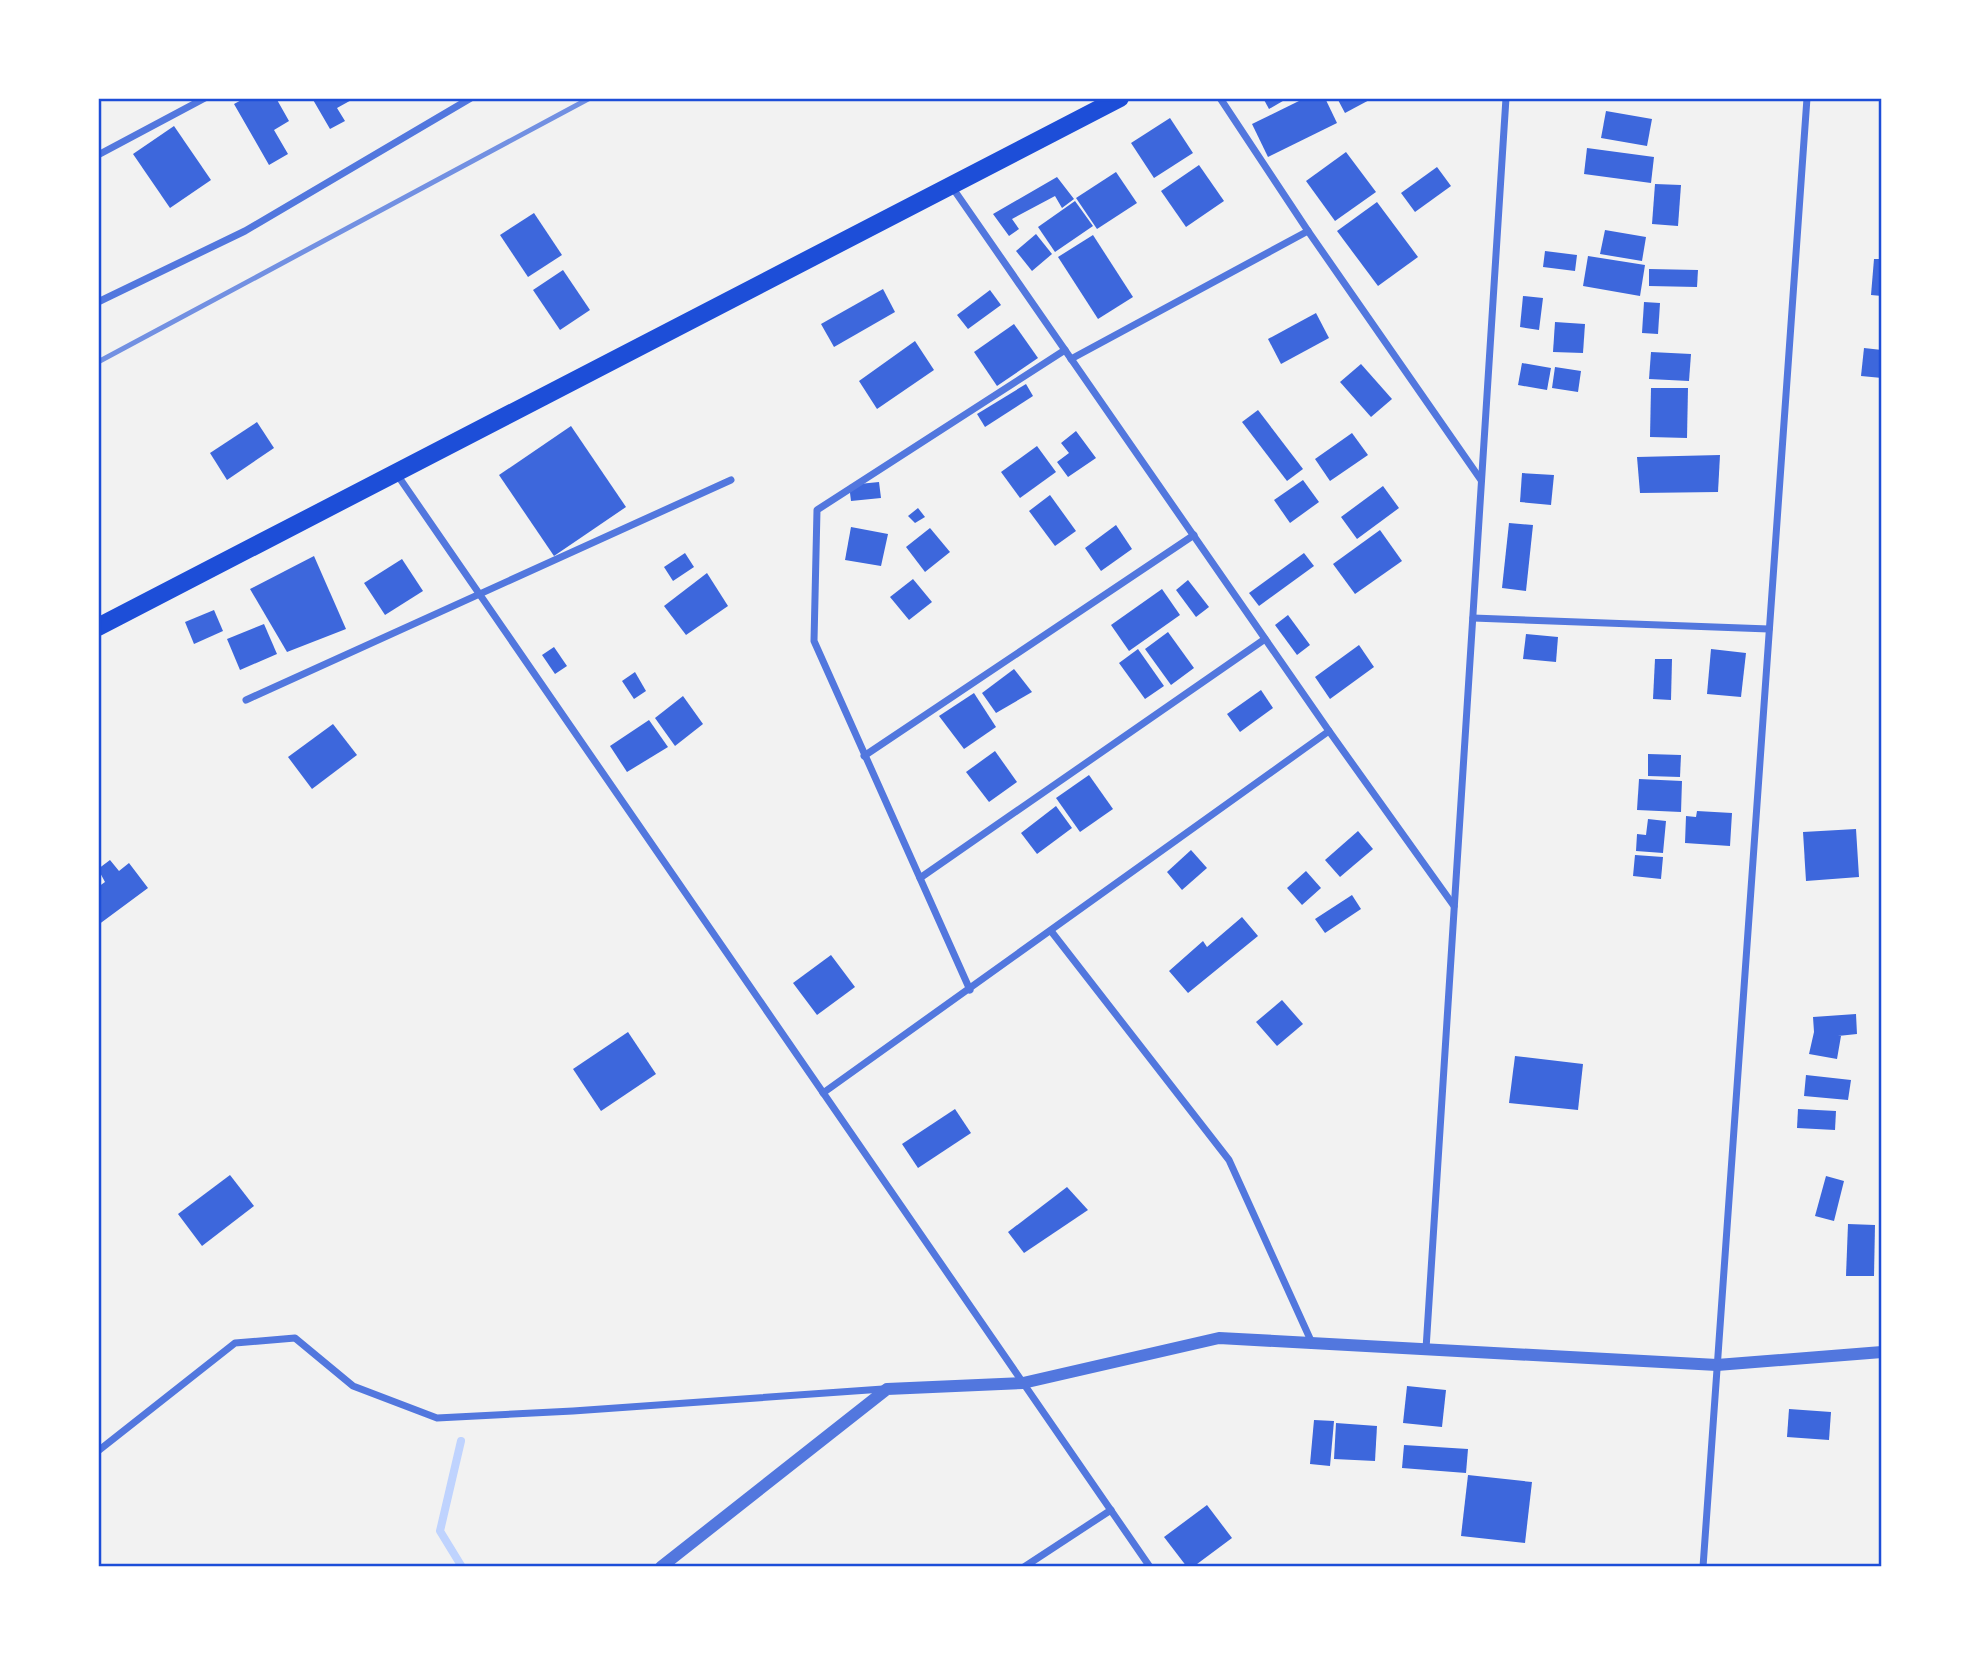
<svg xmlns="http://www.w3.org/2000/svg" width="1980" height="1665" font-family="'Nunito Sans',sans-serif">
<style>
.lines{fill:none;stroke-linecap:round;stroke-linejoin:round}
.stream{stroke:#bfd3fe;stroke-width:8}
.building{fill:#3d67dc}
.minor{stroke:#5277de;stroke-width:7}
.tertiary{stroke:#5277de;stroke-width:12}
.primary{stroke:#1d4ed8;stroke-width:18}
.rail{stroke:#7290e2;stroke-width:5}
.neatline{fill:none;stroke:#1d4ed8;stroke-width:2.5}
</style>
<rect width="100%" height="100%" fill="#f2f2f2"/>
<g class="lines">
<polyline class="stream" points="461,1441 440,1531 462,1567"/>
</g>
<g class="building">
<polygon points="245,98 276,98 289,121 274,130 288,154 269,165 234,104"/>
<polygon points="312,98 355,98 337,108 345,121 330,129"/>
<polygon points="1263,98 1288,98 1269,109"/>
<polygon points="1305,98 1325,98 1337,123 1268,157 1252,124"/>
<polygon points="1337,98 1373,98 1345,113"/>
<polygon points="1606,111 1652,119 1647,146 1601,138"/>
<polygon points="1170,118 1193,153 1154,178 1131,143"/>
<polygon points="174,126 211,180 170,208 133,154"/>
<polygon points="1587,148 1654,157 1651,183 1584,174"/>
<polygon points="1346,152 1376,192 1335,221 1306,181"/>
<polygon points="1199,165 1224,201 1186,227 1161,191"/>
<polygon points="1437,167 1451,186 1415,212 1401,193"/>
<polygon points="1116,172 1137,203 1097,229 1076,198"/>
<polygon points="1057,177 1074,199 1062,208 1055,196 1012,219 1019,229 1009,236 993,214"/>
<polygon points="1655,184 1681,185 1678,226 1652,224"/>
<polygon points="1075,201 1093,226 1055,252 1038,227"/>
<polygon points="1377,202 1418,257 1378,286 1337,231"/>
<polygon points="534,213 562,255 528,277 500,235"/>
<polygon points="1605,230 1646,237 1642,261 1600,254"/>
<polygon points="1036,234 1052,254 1032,271 1016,251"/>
<polygon points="1093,235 1133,297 1098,319 1058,257"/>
<polygon points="1545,251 1577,255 1575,271 1543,267"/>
<polygon points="1588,256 1645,265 1640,296 1583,286"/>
<polygon points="1874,259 1882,259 1882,296 1871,295"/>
<polygon points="1649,269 1698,270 1697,287 1649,286"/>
<polygon points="563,270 590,310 560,330 533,290"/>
<polygon points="883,289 895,312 834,347 821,324"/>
<polygon points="990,290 1001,305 968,329 957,315"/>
<polygon points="1523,296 1543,298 1539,330 1520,327"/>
<polygon points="1644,302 1660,303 1658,334 1642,333"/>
<polygon points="1316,313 1329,338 1281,364 1268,339"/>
<polygon points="1555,322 1585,324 1583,353 1553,352"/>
<polygon points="1014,324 1038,358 997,386 974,352"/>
<polygon points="915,341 934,370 877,409 859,381"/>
<polygon points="1864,348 1882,350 1882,378 1861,376"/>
<polygon points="1651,352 1691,354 1689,381 1649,379"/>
<polygon points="1522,363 1551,368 1547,390 1518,385"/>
<polygon points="1361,364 1392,399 1371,417 1340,382"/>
<polygon points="1555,367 1581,371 1578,392 1552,388"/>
<polygon points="1026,384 1033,396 985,427 977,414"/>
<polygon points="1651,388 1688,388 1687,438 1650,437"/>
<polygon points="1258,410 1303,469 1287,481 1242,422"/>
<polygon points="257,422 274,448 227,480 210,453"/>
<polygon points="571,426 626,507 554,556 499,475"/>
<polygon points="1076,431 1096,458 1068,477 1057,462 1069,453 1061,443"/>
<polygon points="1352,433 1368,455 1330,481 1315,459"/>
<polygon points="1037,446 1056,472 1020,498 1001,472"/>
<polygon points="1720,455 1718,492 1640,493 1637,457"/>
<polygon points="1522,473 1554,475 1551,505 1520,502"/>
<polygon points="1303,480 1319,502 1290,523 1274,500"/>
<polygon points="879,482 881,498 851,501 849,485"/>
<polygon points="1383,486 1399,508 1357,539 1341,517"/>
<polygon points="1050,495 1076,531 1055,546 1029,511"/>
<polygon points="918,508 925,517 915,523 908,516"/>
<polygon points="1509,523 1533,525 1526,591 1502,588"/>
<polygon points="1116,525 1132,549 1101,571 1085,548"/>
<polygon points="851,527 888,534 881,566 845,560"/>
<polygon points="930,528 950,552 925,572 906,547"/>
<polygon points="1380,530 1402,561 1355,594 1333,564"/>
<polygon points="685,553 694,567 673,581 664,567"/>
<polygon points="1304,553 1314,566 1259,606 1249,593"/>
<polygon points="314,556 346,629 287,652 250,589"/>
<polygon points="402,559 423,591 385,615 364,583"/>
<polygon points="707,573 728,606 686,635 664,606"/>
<polygon points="913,579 932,602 909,620 890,597"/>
<polygon points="1188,580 1209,607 1196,617 1176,590"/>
<polygon points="1162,589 1180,615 1129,651 1111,625"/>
<polygon points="214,610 223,631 194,644 185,622"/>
<polygon points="1288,615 1310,645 1297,655 1275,625"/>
<polygon points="264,624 277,654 240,670 227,639"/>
<polygon points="1168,632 1194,668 1171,685 1145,649"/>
<polygon points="1526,634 1558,637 1556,662 1523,659"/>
<polygon points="1359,645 1374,667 1330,699 1315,677"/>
<polygon points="554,647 567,666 555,674 542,655"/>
<polygon points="1138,649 1164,686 1145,699 1119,663"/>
<polygon points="1711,649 1746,653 1741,697 1707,694"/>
<polygon points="1655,659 1672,659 1671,700 1653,699"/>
<polygon points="1014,669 1032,692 996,713 982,693"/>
<polygon points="635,672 646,691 634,699 622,681"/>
<polygon points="1261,690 1273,708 1240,732 1227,714"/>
<polygon points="974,693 996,727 964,749 939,716"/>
<polygon points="683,696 703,724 675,746 655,718"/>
<polygon points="649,720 668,747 627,772 610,746"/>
<polygon points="333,724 357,755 312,789 288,757"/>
<polygon points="995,751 1017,782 989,802 966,772"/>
<polygon points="1648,754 1681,755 1680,777 1648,776"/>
<polygon points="1089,775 1113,809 1080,832 1056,798"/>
<polygon points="1639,779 1682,781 1681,812 1637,810"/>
<polygon points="1056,806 1072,828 1037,854 1021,833"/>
<polygon points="1697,811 1732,813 1730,846 1685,843 1686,816 1696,817"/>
<polygon points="1648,819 1666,821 1663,853 1636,851 1637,834 1646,835"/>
<polygon points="1856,829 1859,877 1806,881 1803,832"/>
<polygon points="1358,831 1373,849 1340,877 1325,860"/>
<polygon points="1191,850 1207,868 1182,890 1167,872"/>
<polygon points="1635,855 1663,857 1661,879 1633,876"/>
<polygon points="110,860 119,871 129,863 148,888 98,925 98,887 105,882 98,869"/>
<polygon points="1306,871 1321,888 1302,905 1287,888"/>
<polygon points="1352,895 1361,909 1325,933 1315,919"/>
<polygon points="1242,917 1258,936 1188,993 1169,971 1203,941 1207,947"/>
<polygon points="831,955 855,987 817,1015 793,983"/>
<polygon points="1282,1000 1303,1024 1277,1046 1256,1022"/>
<polygon points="1856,1014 1857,1034 1838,1036 1841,1036 1837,1059 1809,1054 1814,1032 1813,1017"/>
<polygon points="628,1032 656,1074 601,1111 573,1069"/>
<polygon points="1515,1056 1583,1064 1578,1110 1509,1103"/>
<polygon points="1806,1075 1851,1080 1848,1100 1804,1096"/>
<polygon points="955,1109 971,1133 918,1168 902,1144"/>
<polygon points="1798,1109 1836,1111 1835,1130 1797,1128"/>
<polygon points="230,1175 254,1206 202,1246 178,1214"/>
<polygon points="1826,1176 1844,1181 1834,1221 1815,1216"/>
<polygon points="1067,1187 1088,1210 1024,1253 1008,1232"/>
<polygon points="1848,1224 1875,1225 1874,1276 1846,1276"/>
<polygon points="1407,1386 1446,1390 1442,1427 1403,1423"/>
<polygon points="1789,1409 1831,1412 1829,1440 1787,1437"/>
<polygon points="1314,1420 1334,1421 1330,1466 1310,1464"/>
<polygon points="1336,1423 1377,1426 1375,1461 1334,1459"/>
<polygon points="1404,1445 1468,1449 1466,1473 1402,1468"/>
<polygon points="1468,1475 1532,1482 1525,1543 1461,1536"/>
<polygon points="1207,1505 1232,1538 1193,1567 1187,1567 1164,1537"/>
</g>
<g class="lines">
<g class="minor">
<polyline points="1220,98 1308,231 1481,480"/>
<polyline points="98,155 205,98"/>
<polyline points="952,187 1329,731 1454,906"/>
<polyline points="98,302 245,231 471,98"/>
<polyline points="1071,359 1308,231"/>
<polyline points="396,473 1150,1567"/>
<polyline points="1473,618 1769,629"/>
<polyline points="246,700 731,480"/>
<polyline points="864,756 1194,535"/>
<polyline points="920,878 1265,639"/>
<polyline points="1051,931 1229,1160 1312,1343"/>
<polyline points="970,990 814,641 817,510 1065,350"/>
<polyline points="823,1093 1329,731"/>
<polyline points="1426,1349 1506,98"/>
<polyline points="98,1451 235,1343 295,1338 353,1386 437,1418 573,1411 883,1389"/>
<polyline points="1024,1567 1111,1510"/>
<polyline points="1703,1567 1807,98"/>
</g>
<polyline class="tertiary" points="661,1567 887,1389 1023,1383 1219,1338 1717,1365 1882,1352"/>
<polyline class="primary" points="98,627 1120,98"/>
<polyline class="rail" points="98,362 590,98"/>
</g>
<rect width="1980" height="1665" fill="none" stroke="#ffffff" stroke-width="200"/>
<rect x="100" y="100" width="1780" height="1465" class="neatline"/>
</svg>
